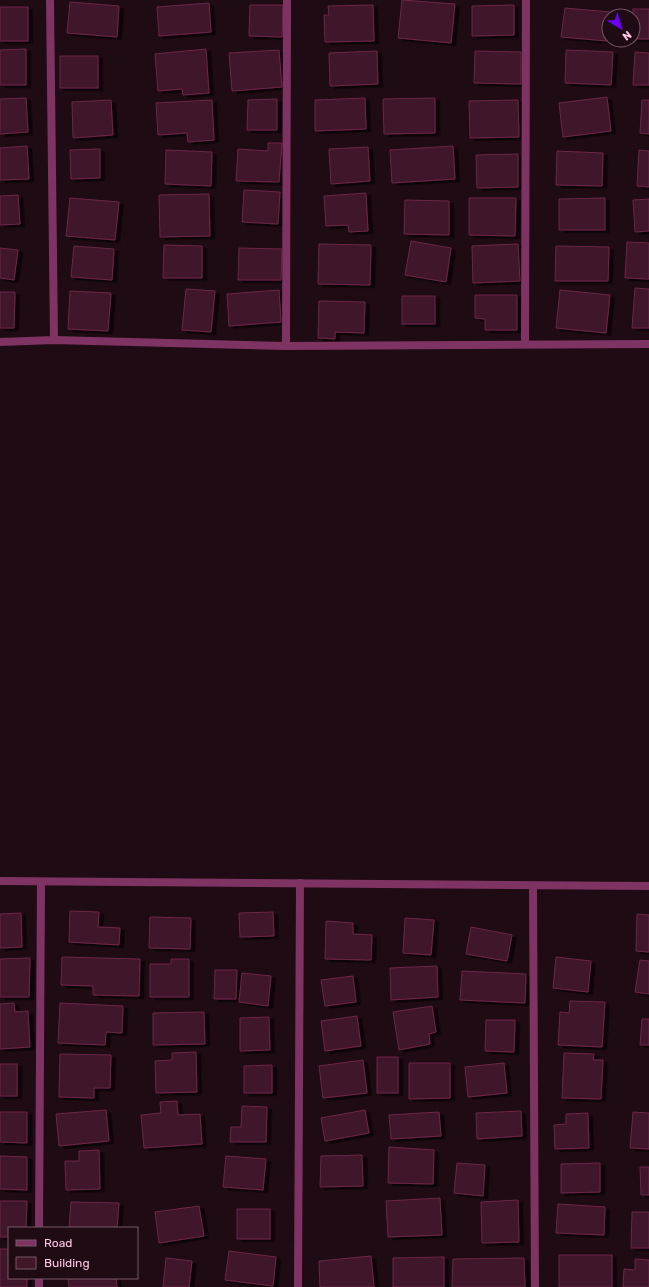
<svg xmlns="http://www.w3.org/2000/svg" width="649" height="1287" font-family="Rubik,sans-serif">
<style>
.building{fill:#401629;stroke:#6d2647;filter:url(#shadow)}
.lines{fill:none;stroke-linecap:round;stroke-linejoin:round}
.minor{stroke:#7f3363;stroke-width:8}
</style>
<defs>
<filter id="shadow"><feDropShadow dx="4.5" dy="2.5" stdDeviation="0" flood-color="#0009"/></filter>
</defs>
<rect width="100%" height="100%" fill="#1e0b14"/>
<g class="building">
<polygon points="402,0 455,4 451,43 398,38"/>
<polygon points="70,2 119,6 117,37 67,33"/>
<polygon points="209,3 211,32 159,36 157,7"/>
<polygon points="250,5 283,5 282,37 249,36"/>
<polygon points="373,5 374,41 325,42 324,15 329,15 328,6"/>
<polygon points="514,5 514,35 472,36 472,6"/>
<rect x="0" y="7" width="28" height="34"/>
<polygon points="565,8 610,12 607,41 561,37"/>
<rect x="633" y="9" width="16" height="30"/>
<polygon points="26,49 26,85 0,85 0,50"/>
<polygon points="206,49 209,93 183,95 182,89 158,91 155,54"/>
<polygon points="279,50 282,87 232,91 229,53"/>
<polygon points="566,50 613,52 611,85 565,83"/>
<polygon points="377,51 378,84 330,86 329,53"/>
<polygon points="475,51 521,52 521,84 474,83"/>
<polygon points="635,52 649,53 649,85 633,85"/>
<rect x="60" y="56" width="38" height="32"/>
<polygon points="607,97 611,131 563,137 559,103"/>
<polygon points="26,98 28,132 0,134 0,99"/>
<polygon points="365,98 366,129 315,131 315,100"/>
<polygon points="435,98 435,133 384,134 383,99"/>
<polygon points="277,99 277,130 247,130 248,100"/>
<polygon points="111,100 113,135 73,138 72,102"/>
<polygon points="212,100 214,140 188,142 187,133 158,135 156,103"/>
<polygon points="518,100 519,137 470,138 469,101"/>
<polygon points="642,100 649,100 649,134 640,133"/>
<polygon points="268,143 282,143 279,182 236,181 238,149 268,151"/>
<polygon points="27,146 29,179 0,180 0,148"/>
<polygon points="453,146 455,179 392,183 390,150"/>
<polygon points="368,147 370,181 331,184 329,149"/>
<polygon points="100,149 100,178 71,179 70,150"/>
<polygon points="166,150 212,152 211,186 165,184"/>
<polygon points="639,150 649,151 649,187 637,186"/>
<polygon points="557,151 603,153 602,186 556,185"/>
<polygon points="518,154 518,187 477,188 476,155"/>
<polygon points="244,190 280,192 278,224 242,222"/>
<polygon points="366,193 368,231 349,232 348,225 326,226 324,196"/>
<polygon points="209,194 210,236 160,237 159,195"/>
<polygon points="18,195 20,224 0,225 0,196"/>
<polygon points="70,198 119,202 115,240 66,236"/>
<polygon points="469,198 516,198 515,236 469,235"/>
<polygon points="605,198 605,230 559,230 559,199"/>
<polygon points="649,199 649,231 635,232 633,200"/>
<polygon points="405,200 449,201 449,235 404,234"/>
<polygon points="411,241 451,248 446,282 405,275"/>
<polygon points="627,242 649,243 649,279 625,278"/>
<polygon points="319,244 371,245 370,285 318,284"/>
<polygon points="518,244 520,281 473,283 472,246"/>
<polygon points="164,245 202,246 202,278 163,278"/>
<polygon points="74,246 114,249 112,280 71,277"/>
<polygon points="556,246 609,247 608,281 555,281"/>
<polygon points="0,248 18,250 14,280 0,278"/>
<polygon points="239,248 282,249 281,280 238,280"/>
<polygon points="635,288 649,289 649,328 632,328"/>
<polygon points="186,289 215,291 211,332 182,330"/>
<polygon points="279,290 281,322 229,326 227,294"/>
<polygon points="560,290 610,295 606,333 556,328"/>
<polygon points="70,291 111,293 108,331 68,329"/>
<polygon points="0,292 15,292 14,328 0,328"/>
<polygon points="475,295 517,295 517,330 485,330 485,319 475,318"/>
<rect x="402" y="296" width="33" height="28"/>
<polygon points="319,301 365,302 364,333 335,332 335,339 318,338"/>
<polygon points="70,911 99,912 98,927 120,928 119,945 69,942"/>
<polygon points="273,912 274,936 240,937 239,913"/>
<polygon points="21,913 22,947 0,948 0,914"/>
<polygon points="637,914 649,915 649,952 636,951"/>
<polygon points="150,917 191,918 190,949 149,948"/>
<polygon points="405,918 434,920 431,955 403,953"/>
<polygon points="326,921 353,923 353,934 372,935 371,960 325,959"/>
<polygon points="471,927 512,935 507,961 466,954"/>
<polygon points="62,957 140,959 139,996 93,995 93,986 61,985"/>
<polygon points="556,957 591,961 588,992 553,988"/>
<polygon points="30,958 29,997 0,997 0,959"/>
<polygon points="171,959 189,959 189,997 150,997 150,964 171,964"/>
<polygon points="640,960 649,961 649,994 635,992"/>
<polygon points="437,966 438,997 391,1000 390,968"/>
<polygon points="215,970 237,970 236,999 214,999"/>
<polygon points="462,971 526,974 525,1003 460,1000"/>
<polygon points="242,973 271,976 268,1006 239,1002"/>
<polygon points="353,976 356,1002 325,1006 321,980"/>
<polygon points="570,1001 605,1002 602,1047 558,1045 560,1012 569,1013"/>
<polygon points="14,1003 15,1012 28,1011 30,1047 0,1049 0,1004"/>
<polygon points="60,1003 123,1006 122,1033 106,1032 105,1045 58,1043"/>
<polygon points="432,1006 436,1032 429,1034 430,1044 399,1050 393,1012"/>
<polygon points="204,1012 205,1044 153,1045 153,1013"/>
<polygon points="357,1016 361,1046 325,1051 321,1021"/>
<polygon points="269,1017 270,1050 240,1051 240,1018"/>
<polygon points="642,1019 649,1019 649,1045 640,1045"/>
<polygon points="486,1020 515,1020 514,1052 485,1051"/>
<polygon points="196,1052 197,1092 156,1093 155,1061 172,1060 172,1053"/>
<polygon points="564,1053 594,1054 593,1060 603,1060 601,1099 562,1098"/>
<polygon points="60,1054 111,1055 110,1088 94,1088 94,1098 59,1097"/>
<rect x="377" y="1057" width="21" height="36"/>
<polygon points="363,1060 367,1093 323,1098 319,1066"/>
<polygon points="409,1063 450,1063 450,1098 409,1099"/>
<polygon points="504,1063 507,1093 468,1097 465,1067"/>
<rect x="0" y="1064" width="17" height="32"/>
<polygon points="272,1065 272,1093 244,1093 244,1066"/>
<polygon points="177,1101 178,1115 200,1114 202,1144 144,1148 141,1115 161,1113 160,1102"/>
<polygon points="242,1106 267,1107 266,1142 230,1142 231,1127 241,1127"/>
<polygon points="106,1110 109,1141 59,1146 56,1114"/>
<polygon points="365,1110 369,1133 325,1141 321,1118"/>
<polygon points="521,1111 522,1136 477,1139 476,1113"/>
<polygon points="0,1112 27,1112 27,1143 0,1142"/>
<polygon points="439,1112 441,1136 391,1139 389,1115"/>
<polygon points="633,1112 649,1113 649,1149 630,1148"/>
<polygon points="588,1113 589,1148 555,1149 554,1125 566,1124 566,1114"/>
<polygon points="389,1147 434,1150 433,1184 388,1183"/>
<polygon points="99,1150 100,1189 66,1190 65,1161 79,1161 79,1151"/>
<polygon points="362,1155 363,1186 320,1187 321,1156"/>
<polygon points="0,1156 27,1157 27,1190 0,1189"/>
<polygon points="226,1156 266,1159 263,1190 223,1187"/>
<polygon points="457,1163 485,1165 483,1196 454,1193"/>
<polygon points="600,1163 600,1192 561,1193 561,1164"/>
<polygon points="640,1167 649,1167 649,1195 641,1195"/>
<polygon points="440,1198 442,1235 388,1237 386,1201"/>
<polygon points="518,1200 519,1242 482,1243 481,1202"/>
<polygon points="0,1201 27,1201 26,1228 9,1228 9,1237 0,1237"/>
<polygon points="71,1202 119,1203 117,1228 69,1228"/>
<polygon points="558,1204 605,1207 604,1235 556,1233"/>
<polygon points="199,1206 204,1236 159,1243 155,1212"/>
<rect x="237" y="1209" width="33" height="30"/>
<polygon points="632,1212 649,1212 649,1248 631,1248"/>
<polygon points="0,1249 9,1249 9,1278 27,1278 27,1287 0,1287"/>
<polygon points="229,1251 276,1257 273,1286 225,1280"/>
<rect x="559" y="1255" width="53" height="32"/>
<polygon points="371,1256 374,1287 320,1287 319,1261"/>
<polygon points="444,1257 444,1287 393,1287 393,1258"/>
<polygon points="166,1258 192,1261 189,1287 163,1287"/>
<polygon points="524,1258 525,1287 452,1287 453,1259"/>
<polygon points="635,1259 649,1260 649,1287 623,1287 624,1269 635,1270"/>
<polygon points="68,1278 116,1278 117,1287 69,1287"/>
</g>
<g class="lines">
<g class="minor">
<polyline points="50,0 54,340"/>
<polyline points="0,342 54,340 286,346 649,344"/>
<polyline points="525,344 526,0"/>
<polyline points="286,346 287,0"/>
<polyline points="0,881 649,886"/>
<polyline points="533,886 535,1287"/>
<polyline points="39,1228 41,882"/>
<polyline points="39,1287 39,1278"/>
<polyline points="298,1287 300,883"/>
</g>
</g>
<rect x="8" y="1227" width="130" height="52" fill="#1e0b14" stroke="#785668"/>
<rect x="16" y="1240" width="20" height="6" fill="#7f3363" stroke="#785668"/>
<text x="44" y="1247" font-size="12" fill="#ffc7e6">Road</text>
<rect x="16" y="1257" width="20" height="12" fill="#401629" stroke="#785668"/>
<text x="44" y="1267" font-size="12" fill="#ffc7e6">Building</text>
<g transform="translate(621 28) rotate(142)"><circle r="19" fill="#1e0b14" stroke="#785668"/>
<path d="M0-3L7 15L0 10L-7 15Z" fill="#6900f2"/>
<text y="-6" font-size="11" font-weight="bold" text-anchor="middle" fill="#ffc7e6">N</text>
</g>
</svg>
